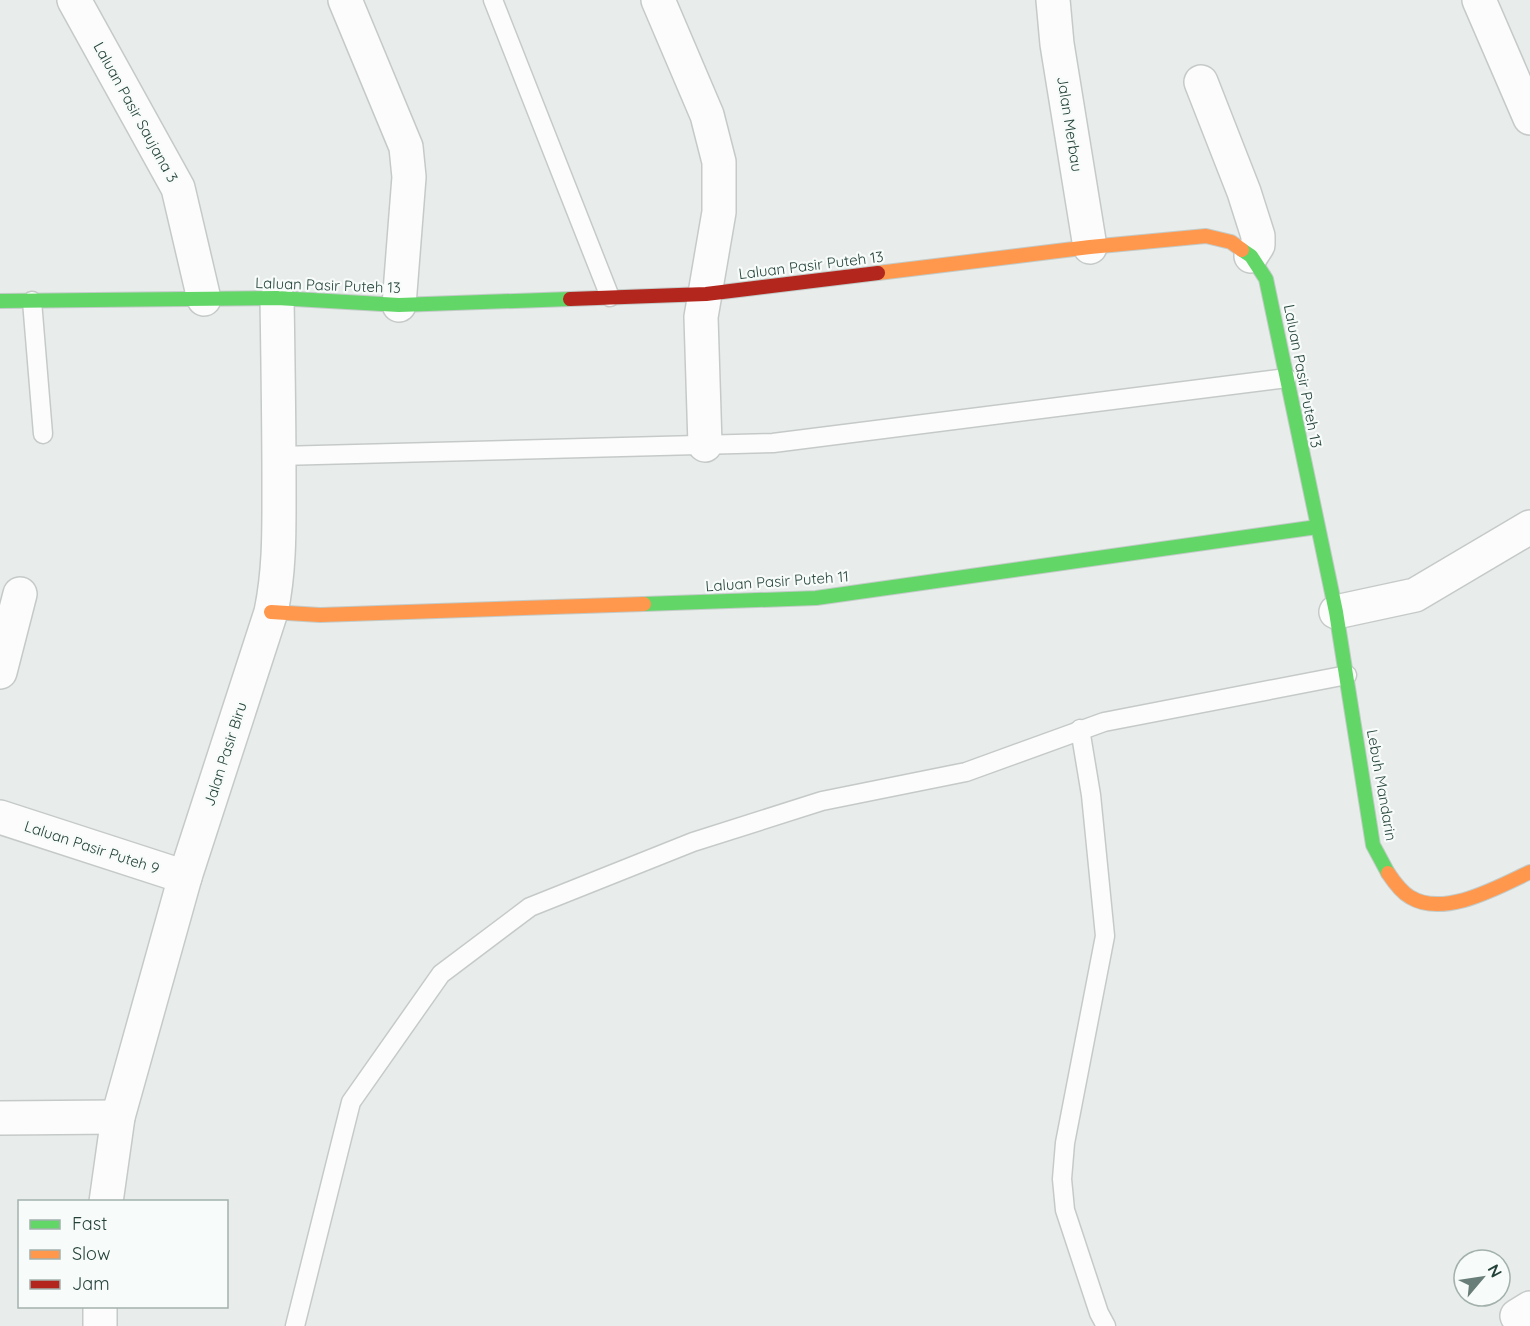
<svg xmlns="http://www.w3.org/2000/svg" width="1530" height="1326" font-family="Quicksand,sans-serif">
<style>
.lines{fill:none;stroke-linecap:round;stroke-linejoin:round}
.lane-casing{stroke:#c5cac8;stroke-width:21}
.street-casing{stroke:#c5cac8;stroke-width:36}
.fast-casing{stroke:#c3cbc8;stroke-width:16}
.slow-casing{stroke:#c3cbc8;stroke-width:16}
.jam-casing{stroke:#c3cbc8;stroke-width:16}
.lane{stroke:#fcfcfc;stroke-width:18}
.street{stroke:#fcfcfc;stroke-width:33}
.fast{stroke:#63d668;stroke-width:14}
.slow{stroke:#ff974d;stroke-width:14}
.jam{stroke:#b3261e;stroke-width:14}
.labels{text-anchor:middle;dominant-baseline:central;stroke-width:4.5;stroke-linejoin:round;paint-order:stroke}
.street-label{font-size:15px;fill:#24423a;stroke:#f7fbf9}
</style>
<rect width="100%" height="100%" fill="#e8edeb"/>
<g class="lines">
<g class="lane-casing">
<g id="lane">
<polyline points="493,0 610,297"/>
<polyline points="32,301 43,434"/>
<polyline points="279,456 773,443 1287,378"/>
<polyline points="1080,729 1091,795 1105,936 1065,1143 1062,1179 1065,1210 1099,1313 1106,1326"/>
<polyline points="295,1326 351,1102 441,974 530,907 693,842 822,801 966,772 1104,722 1347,675"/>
</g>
</g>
<g class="street-casing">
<g id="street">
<polyline points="74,0 178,188 204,299"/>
<polyline points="345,0 406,147 409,177 399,305"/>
<polyline points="658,0 707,115 719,162 719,212 701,317 705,445"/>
<polyline points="1053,0 1057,44 1090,247"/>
<polyline points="1479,0 1530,118"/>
<polyline points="1201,82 1244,192 1258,236 1258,245 1251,256"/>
<polyline points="1336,612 1415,595 1530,527"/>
<polyline points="0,672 20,594"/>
<polyline points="0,817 185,877"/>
<polyline points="0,1118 118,1117"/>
<path d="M 106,1202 L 118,1117 L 185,877 L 271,612 C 280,569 279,527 279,483 C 279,421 278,360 277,298"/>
<polyline points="100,1306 100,1326"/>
<polyline points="1517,1316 1530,1308"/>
</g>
</g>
<g class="fast-casing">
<g id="fast">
<polyline points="1242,250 1251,256 1266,279 1336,612 1373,845 1388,873"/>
<polyline points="0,301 277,298 399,305 570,299"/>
<polyline points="644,604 816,598 1317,527"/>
</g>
</g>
<g class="slow-casing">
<g id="slow">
<polyline points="878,273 1090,247 1206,236 1231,242 1242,250"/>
<polyline points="271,612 320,615 644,604"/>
<path d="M 1388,873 C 1394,882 1401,892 1410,897 C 1444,918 1498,887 1530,872"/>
</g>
</g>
<g class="jam-casing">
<polyline id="jam" points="570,299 706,294 878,273"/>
</g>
<use href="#lane" class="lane"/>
<use href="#street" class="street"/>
<use href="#fast" class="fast"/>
<use href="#slow" class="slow"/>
<use href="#jam" class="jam"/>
</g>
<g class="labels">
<g class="street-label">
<text transform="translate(136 112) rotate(61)">Laluan Pasir Saujana 3</text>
<text transform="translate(1070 124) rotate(81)">Jalan Merbau</text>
<text transform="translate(811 265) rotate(-7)">Laluan Pasir Puteh 13</text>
<text transform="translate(328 285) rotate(2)">Laluan Pasir Puteh 13</text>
<text transform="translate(1303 376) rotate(79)">Laluan Pasir Puteh 13</text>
<text transform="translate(777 581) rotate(-4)">Laluan Pasir Puteh 11</text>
<text transform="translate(225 754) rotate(-72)">Jalan Pasir Biru</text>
<text transform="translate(1382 785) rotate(80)">Lebuh Mandarin</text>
<text transform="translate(92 847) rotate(18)">Laluan Pasir Puteh 9</text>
</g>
</g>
<rect x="18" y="1200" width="210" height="108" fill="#f7fbf9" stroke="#a3b1ad" stroke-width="1.5"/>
<rect x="30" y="1220" width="30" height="9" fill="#63d668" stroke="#a3b1ad" stroke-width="1.5"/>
<text x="72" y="1230" font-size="18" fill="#24423a">Fast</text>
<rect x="30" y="1250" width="30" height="9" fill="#ff974d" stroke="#a3b1ad" stroke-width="1.5"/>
<text x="72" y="1260" font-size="18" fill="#24423a">Slow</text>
<rect x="30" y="1280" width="30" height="9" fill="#b3261e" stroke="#a3b1ad" stroke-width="1.5"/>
<text x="72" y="1290" font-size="18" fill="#24423a">Jam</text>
<g transform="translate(1482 1278) rotate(61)"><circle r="28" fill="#f7fbf9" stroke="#a3b1ad" stroke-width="1.5"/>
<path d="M0-4.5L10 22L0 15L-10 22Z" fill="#697e78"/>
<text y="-9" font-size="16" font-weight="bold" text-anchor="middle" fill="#24423a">N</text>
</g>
</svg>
